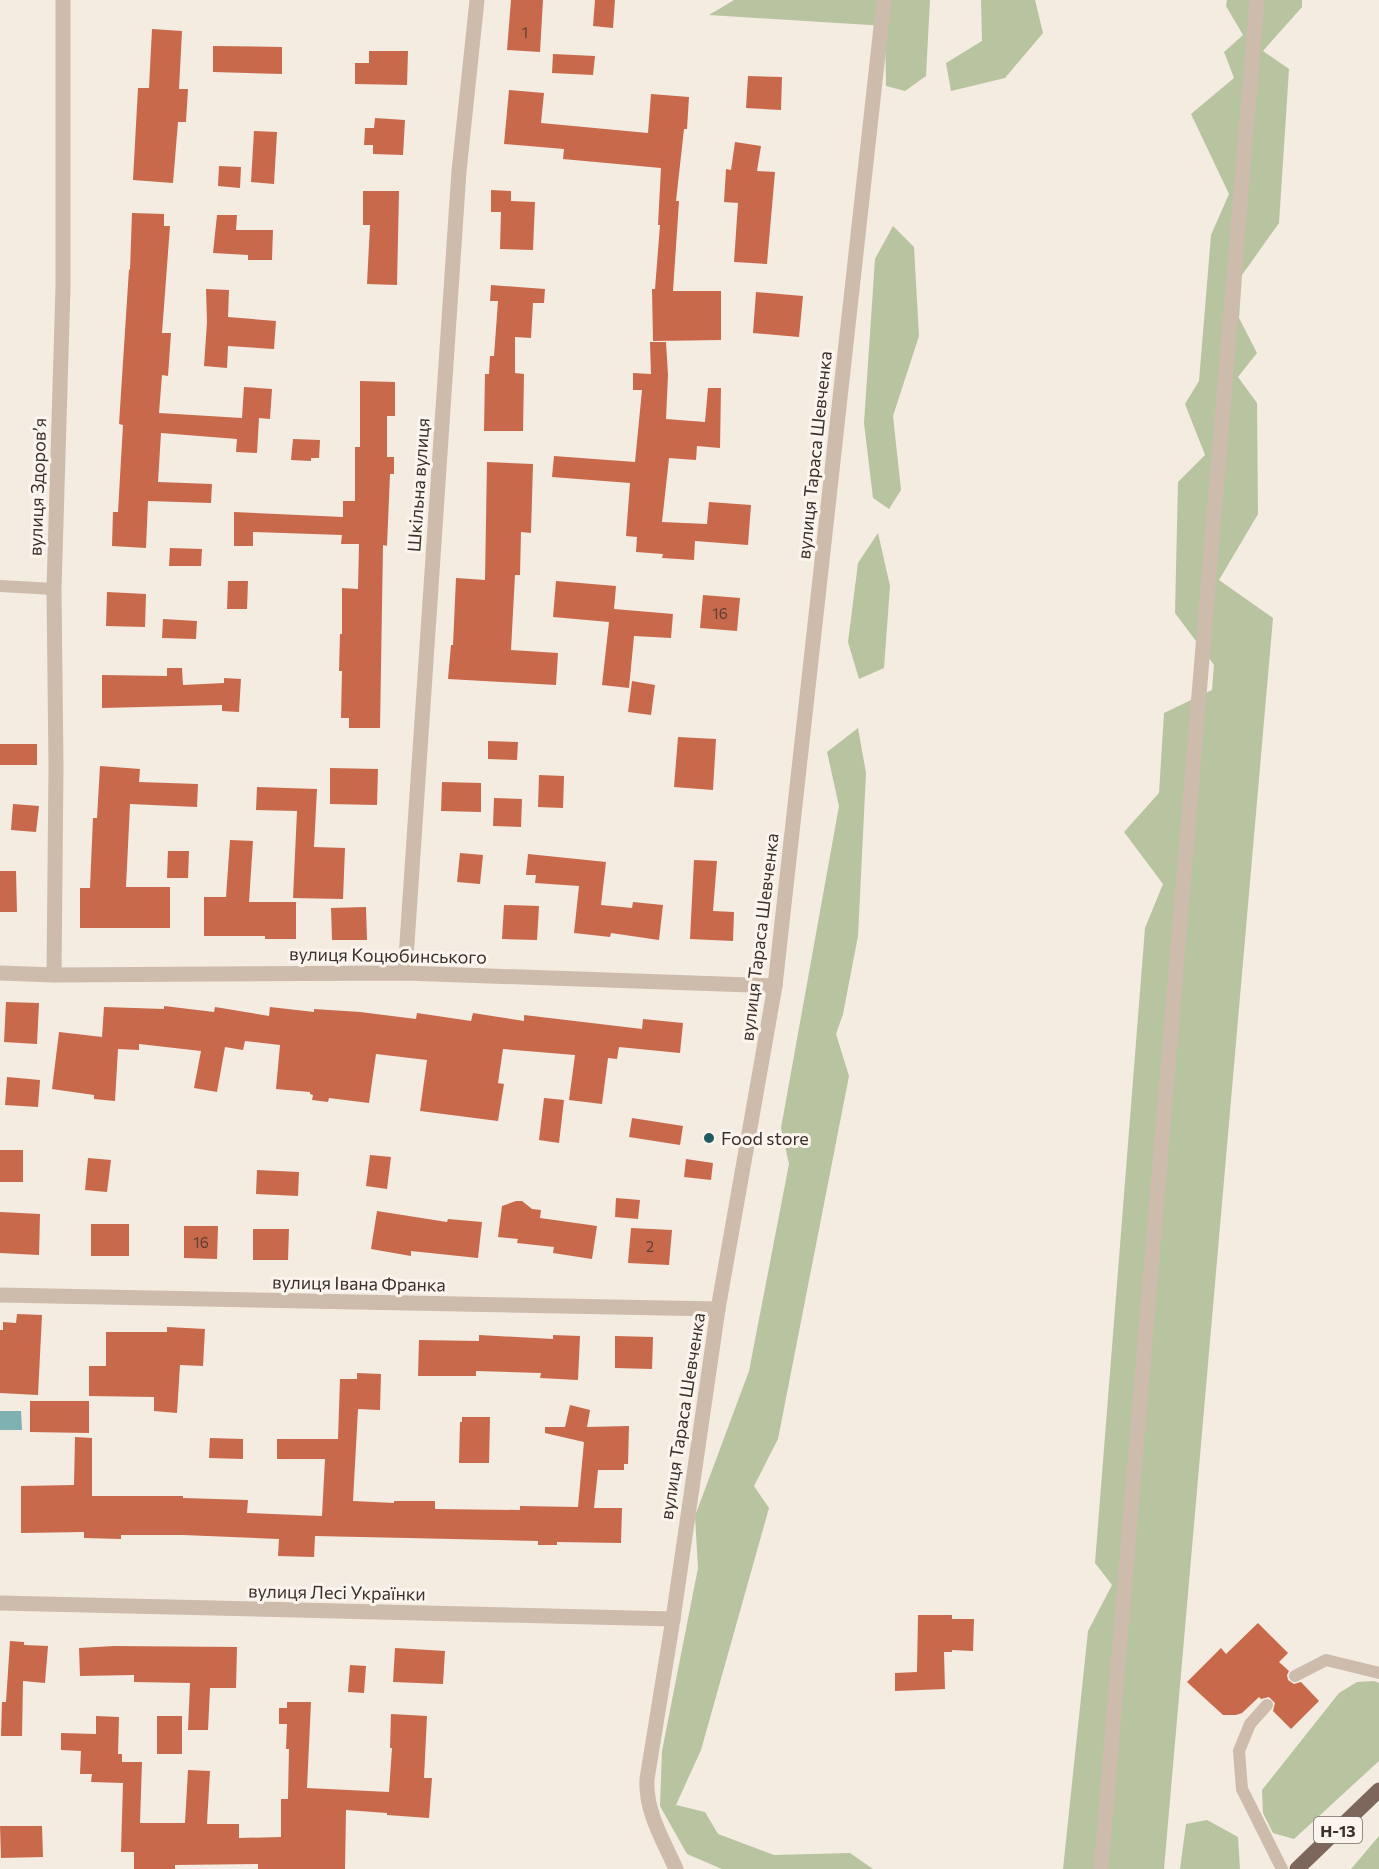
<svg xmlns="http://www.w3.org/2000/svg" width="1379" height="1869" font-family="Commissioner,sans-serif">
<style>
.green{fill:#b8c4a0}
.water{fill:#7fb0b2}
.building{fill:#c8694b}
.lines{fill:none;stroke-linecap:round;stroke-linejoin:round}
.lane{stroke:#cdbbac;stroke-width:12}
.street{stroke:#cdbbac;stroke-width:15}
.primary{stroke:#7d675c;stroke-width:15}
.poi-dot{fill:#1f5a5e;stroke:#fbf5ee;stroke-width:2}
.labels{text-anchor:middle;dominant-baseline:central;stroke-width:6;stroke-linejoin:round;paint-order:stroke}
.number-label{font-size:15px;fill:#5e3e33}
.shield{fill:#fbf5ee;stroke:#756b66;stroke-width:1.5}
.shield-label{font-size:16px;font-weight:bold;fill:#3b302b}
.street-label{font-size:18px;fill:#3b302b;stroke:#fbf5ee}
.poi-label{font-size:18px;fill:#3b302b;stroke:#fbf5ee;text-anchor:start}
</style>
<rect width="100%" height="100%" fill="#f4ebe1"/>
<g class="green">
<polygon points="734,0 930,0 926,76 905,91 886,86 885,26 709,15"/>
<polygon points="981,0 1035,0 1043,33 1005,78 951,91 946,63 982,41"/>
<polygon points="1227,0 1302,0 1302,7 1263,51 1289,69 1279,223 1242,275 1239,318 1257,353 1238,377 1257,403 1258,514 1219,580 1273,618 1164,1869 1063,1869 1088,1631 1112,1585 1095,1563 1145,928 1163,884 1124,832 1159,793 1164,713 1212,690 1214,665 1175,613 1178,482 1205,455 1185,404 1199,381 1211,235 1229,194 1191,114 1234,78 1224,52 1243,35 1226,6"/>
<polygon points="893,226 914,247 919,336 893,416 901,490 889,509 873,498 864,423 875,259"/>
<polygon points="878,533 890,586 884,668 859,679 848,642 858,563"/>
<polygon points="858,728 866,773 858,936 843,1014 836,1034 849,1076 778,1439 754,1486 769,1508 701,1750 676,1805 705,1812 718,1834 774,1855 850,1853 873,1869 722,1869 687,1854 660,1806 662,1751 698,1568 695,1516 749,1371 789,1164 781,1128 839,806 827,752"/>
<polygon points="1374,1681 1379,1683 1379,1761 1294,1839 1273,1833 1263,1813 1262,1790 1339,1693 1357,1682"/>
<polygon points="1207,1820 1238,1837 1240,1869 1180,1869 1186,1824"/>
<polygon points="1379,1836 1379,1869 1351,1869"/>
</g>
<polygon class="water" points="0,1411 21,1411 22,1430 0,1430"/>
<g class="building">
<polygon points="511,0 543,0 540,52 507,50"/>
<polygon points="595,0 615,0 613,28 593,26"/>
<polygon points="152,29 182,31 179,89 188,89 186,122 178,122 173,183 133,180 138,88 149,88"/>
<polygon points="213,46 282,47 282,74 213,72"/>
<polygon points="369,51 408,51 407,85 355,84 355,63 369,63"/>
<polygon points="553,54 595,56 593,75 552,73"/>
<polygon points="748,76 782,77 781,110 746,108"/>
<polygon points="509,90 544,93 541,123 648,133 651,94 689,97 687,129 684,129 676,201 679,201 673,291 721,291 721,340 653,341 652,289 655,289 660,225 658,225 661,168 563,159 564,149 504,144"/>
<polygon points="375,118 405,120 403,155 373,154 373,145 364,145 365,128 374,128"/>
<polygon points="254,131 277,132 274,184 251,182"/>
<polygon points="735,142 761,146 757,171 775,172 767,264 734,262 738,203 724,202 726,169 731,170"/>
<polygon points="219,166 241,167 240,188 218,186"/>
<polygon points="491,190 511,191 511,201 535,202 533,250 500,249 501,212 491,212"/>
<polygon points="363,191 399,191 397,285 367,284 370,225 363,225"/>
<polygon points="132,213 164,214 164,226 170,226 162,333 171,333 168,376 162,375 159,413 242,418 244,387 272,389 270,419 259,418 257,453 236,452 237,439 161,433 158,482 212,484 211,503 148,501 146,548 112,546 113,512 118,512 123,425 119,424 129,269 130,270"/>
<polygon points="217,215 237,215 236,230 273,230 272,260 248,260 248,255 213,253"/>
<polygon points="491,285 545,289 544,303 533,303 531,338 515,337 515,373 524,374 523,431 484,431 485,374 489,374 490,356 494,356 498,301 490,301"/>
<polygon points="206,289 229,290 228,317 276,321 274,349 228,346 227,368 204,366 207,322"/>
<polygon points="756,292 803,296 799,337 753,333"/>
<polygon points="650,342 666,342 668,375 666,419 705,422 708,388 721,388 720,448 697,446 696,460 669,458 662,522 707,524 709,502 751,505 748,545 695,541 694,560 662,558 663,554 636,552 637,537 626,536 630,483 552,477 554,456 635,462 642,390 633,390 633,373 651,374"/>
<polygon points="360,381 395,382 395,416 387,416 387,457 394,457 394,474 390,474 387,546 383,545 380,728 349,728 349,718 341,718 342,671 339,671 340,634 342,634 342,588 358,589 359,544 341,544 342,535 253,532 253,546 234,546 234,512 343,517 343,501 355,501 355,447 360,447"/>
<polygon points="293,439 320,440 319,458 311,458 311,461 291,460"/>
<polygon points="487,462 533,464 531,533 521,532 520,575 515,575 511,650 558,653 556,685 448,679 451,645 453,645 456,578 485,580"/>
<polygon points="170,548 202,549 201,566 169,566"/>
<polygon points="228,581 248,581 247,609 227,609"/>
<polygon points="556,581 616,586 614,609 673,614 671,638 634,636 629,688 602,685 609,622 553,617"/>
<polygon points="107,592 146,594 145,627 106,626"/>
<polygon points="703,595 740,598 737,631 700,628"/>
<polygon points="163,619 197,621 196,639 162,638"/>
<polygon points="167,668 182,668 183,685 224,683 224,678 241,679 239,712 222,711 222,705 102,708 102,675 167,676"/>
<polygon points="632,681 655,685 651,715 628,712"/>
<polygon points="678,737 716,739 713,790 674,787"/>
<polygon points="488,741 518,742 517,760 488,759"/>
<rect x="0" y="744" width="37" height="21"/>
<polygon points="100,766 140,769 139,782 198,784 197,807 130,804 126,887 170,887 170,928 80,928 80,888 90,888 93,818 97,818"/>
<polygon points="330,768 378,769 377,805 330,804"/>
<polygon points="539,775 564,776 563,808 538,807"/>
<polygon points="442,782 481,783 481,812 441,811"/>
<polygon points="257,787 317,789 314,847 345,848 343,899 293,898 297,811 256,810"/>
<polygon points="494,798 522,799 521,827 493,826"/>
<polygon points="13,804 39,806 36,832 11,830"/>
<polygon points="230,840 253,841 249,902 296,902 296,939 265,939 265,936 204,936 204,897 226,897"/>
<polygon points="168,851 189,851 188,878 167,878"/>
<polygon points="460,853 483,855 480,884 457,882"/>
<polygon points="528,854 606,862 601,905 632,908 633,902 663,905 659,940 611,933 610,937 574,933 579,886 535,883 536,875 526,875"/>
<polygon points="694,860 717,861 713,911 734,912 733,941 690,939"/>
<polygon points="0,871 16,871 17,912 0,912"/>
<polygon points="504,905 539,906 537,940 502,939"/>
<polygon points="366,907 367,940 332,940 331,908"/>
<polygon points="6,1002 39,1003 37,1044 4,1042"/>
<polygon points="164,1006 214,1012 215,1007 269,1016 270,1007 314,1012 314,1009 360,1012 416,1019 417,1013 471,1021 473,1013 524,1021 524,1015 642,1029 643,1019 683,1023 680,1053 619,1047 617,1059 608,1058 602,1104 569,1100 575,1055 503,1049 498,1083 504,1084 498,1121 420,1111 427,1060 376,1054 369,1103 329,1098 328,1102 312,1100 313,1095 310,1094 310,1092 276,1089 280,1045 245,1041 243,1050 225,1047 217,1092 194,1088 201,1051 139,1044 139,1050 118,1049 115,1101 94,1099 94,1095 52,1089 59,1032 102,1037 104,1007 164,1009"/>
<polygon points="7,1077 40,1080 38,1107 5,1105"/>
<polygon points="544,1098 564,1100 559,1143 539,1140"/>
<polygon points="632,1118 683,1126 680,1145 629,1137"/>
<rect x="0" y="1150" width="23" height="32"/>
<polygon points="370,1155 391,1157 387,1189 366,1186"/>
<polygon points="88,1158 111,1160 107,1192 85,1190"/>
<polygon points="686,1159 713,1163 711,1180 684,1177"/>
<polygon points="257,1170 299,1172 298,1196 256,1194"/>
<polygon points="616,1198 640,1200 638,1219 615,1217"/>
<polygon points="516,1201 522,1201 532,1209 541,1210 540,1218 597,1226 592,1259 553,1253 554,1247 517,1243 518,1239 498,1237 502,1206"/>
<polygon points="377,1211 447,1222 448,1219 482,1222 478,1258 411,1251 411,1256 371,1249"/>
<polygon points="0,1212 40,1214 39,1255 0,1253"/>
<rect x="91" y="1224" width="38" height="32"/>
<polygon points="184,1226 218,1226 217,1259 184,1258"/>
<polygon points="631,1228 672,1230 669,1265 628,1263"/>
<polygon points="253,1229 289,1229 288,1260 253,1260"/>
<polygon points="17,1314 42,1315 38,1395 0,1393 0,1330 3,1330 3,1322 16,1323"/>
<polygon points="167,1327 205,1329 203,1366 180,1365 177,1413 154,1411 154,1397 89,1396 89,1366 106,1366 106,1332 167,1332"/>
<polygon points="479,1335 553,1339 553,1335 580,1336 578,1380 540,1378 541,1373 476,1371 476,1376 418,1376 419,1340 479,1341"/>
<polygon points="615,1336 653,1337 652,1369 615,1368"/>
<polygon points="357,1373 381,1374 380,1410 358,1409 353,1501 394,1503 394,1501 435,1501 435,1509 520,1510 520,1506 578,1507 584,1442 545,1433 545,1427 565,1427 570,1405 590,1410 587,1427 629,1426 628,1464 624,1464 624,1470 598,1470 594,1508 622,1508 621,1543 557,1542 557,1545 538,1545 538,1541 315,1536 314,1557 278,1556 279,1539 183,1535 121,1535 121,1539 84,1538 84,1532 21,1533 21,1486 74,1485 75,1437 92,1438 92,1496 183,1496 183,1498 248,1500 247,1513 322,1516 325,1459 277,1459 277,1439 338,1439 340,1379 357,1379"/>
<polygon points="30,1401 89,1401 89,1433 30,1432"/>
<polygon points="462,1417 490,1417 489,1463 459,1463 460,1422 462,1422"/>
<polygon points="210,1438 243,1439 243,1459 209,1458"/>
<polygon points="918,1615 952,1615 952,1619 974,1619 973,1651 952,1650 952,1652 944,1652 945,1689 895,1691 895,1673 917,1672"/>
<polygon points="1258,1623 1288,1653 1279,1662 1289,1671 1287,1675 1288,1680 1294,1684 1301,1682 1319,1701 1291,1729 1273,1711 1275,1703 1269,1697 1261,1699 1259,1697 1242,1713 1236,1715 1223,1715 1187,1682 1221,1648 1226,1654"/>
<polygon points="10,1641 24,1642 24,1645 48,1646 45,1683 23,1681 22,1736 1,1736 2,1702 6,1702"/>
<polygon points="114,1646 237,1647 236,1688 210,1688 208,1730 188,1730 190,1683 134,1682 134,1675 80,1676 79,1648"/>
<polygon points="395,1648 445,1651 443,1684 393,1682"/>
<polygon points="350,1665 366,1666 364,1693 348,1692"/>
<polygon points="287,1702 311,1702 307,1788 389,1792 392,1748 390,1748 391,1714 427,1716 424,1778 432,1778 429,1818 387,1815 387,1813 346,1810 345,1869 258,1869 258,1864 175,1865 175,1869 134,1869 134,1852 121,1852 123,1783 91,1782 92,1774 80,1774 81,1751 61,1750 61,1733 96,1734 96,1716 119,1717 118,1754 122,1754 122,1762 142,1762 140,1823 185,1823 188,1770 210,1771 207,1824 239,1824 239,1838 281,1837 281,1799 288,1799 289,1749 286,1749 287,1724 279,1724 279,1708 287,1708"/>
<rect x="157" y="1716" width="25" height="38"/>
<polygon points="0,1826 42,1826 43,1857 1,1858"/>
</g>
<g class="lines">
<g class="lane">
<polyline points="0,586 54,589"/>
<polyline points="1295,1676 1326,1660 1379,1673"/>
<polyline points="1267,1705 1250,1724 1239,1751 1242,1789 1282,1869"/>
</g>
<g class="street">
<polyline points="0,973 54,975 405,973 775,986"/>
<polyline points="405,973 459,171 477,0"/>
<polyline points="54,975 56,767 54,589 63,287 63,0"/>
<polyline points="0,1295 718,1309"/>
<polyline points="0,1603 673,1619"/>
<path d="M 676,1869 C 663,1840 645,1811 647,1779 L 673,1619 L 718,1309 L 775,986 L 884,0"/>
<polyline points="1101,1869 1257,0"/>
</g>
<polyline class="primary" points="1297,1869 1379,1790"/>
</g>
<circle class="poi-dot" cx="709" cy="1138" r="6"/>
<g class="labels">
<g class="number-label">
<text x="525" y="32">1</text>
<text x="720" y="613">16</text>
<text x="201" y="1242">16</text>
<text x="650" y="1246">2</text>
</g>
<rect class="shield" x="1314" y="1817" width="48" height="26" rx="4.5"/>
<g class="shield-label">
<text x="1338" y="1830">Н-13</text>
</g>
<g class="street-label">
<text transform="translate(814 455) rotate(-84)">вулиця Тараса Шевченка</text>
<text transform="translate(418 485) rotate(-86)">Шкільна вулиця</text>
<text transform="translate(37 487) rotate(-88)">вулиця Здоровʼя</text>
<text transform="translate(759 937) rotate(-83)">вулиця Тараса Шевченка</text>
<text transform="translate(388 955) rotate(1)">вулиця Коцюбинського</text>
<text transform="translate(359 1283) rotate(1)">вулиця Івана Франка</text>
<text transform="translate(682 1416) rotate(-81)">вулиця Тараса Шевченка</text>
<text transform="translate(337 1592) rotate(1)">вулиця Лесі Українки</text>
</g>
<g class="poi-label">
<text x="721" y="1138">Food store</text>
</g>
</g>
</svg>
